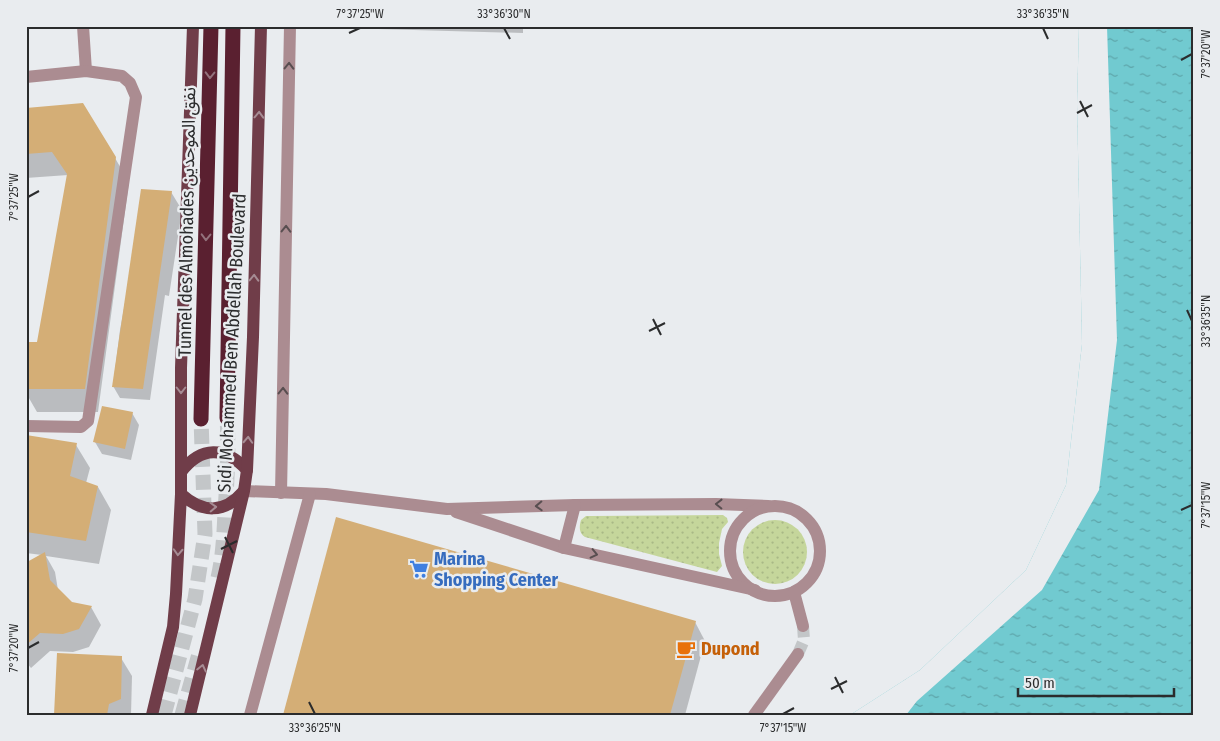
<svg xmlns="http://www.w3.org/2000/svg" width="1220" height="741" font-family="'Fira Sans Condensed','Noto Sans Arabic',sans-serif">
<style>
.grass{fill:url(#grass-dots)}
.water{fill:url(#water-ripples)}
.pier{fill:#e9ecef}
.shadow{fill:#0003}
.building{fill:#d4ae76}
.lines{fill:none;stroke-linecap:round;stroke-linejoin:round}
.minor-tunnel{stroke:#c3c6c8;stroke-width:12;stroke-dasharray:12 6;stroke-linecap:butt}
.highway-tunnel{stroke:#c3c6c8;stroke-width:15;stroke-dasharray:15 8;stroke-linecap:butt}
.minor{stroke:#ab8c91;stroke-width:12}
.major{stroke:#703d49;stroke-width:12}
.highway{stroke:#5a2030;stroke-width:15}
.oneway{stroke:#584e50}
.oneway2{stroke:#93727c}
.oneway3{stroke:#a68c94}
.ticks{fill:none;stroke:#2b2c2d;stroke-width:2}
.labels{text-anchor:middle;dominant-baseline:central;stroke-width:5;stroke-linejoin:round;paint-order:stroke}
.street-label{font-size:18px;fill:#2b2c2d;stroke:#e9ecef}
.shop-label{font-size:18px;font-weight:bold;fill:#366cbe;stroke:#e9ecef;text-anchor:start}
.food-label{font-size:18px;font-weight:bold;fill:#c56008;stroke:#e9ecef;text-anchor:start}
.neatline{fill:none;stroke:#2b2c2d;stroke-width:2}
.ticks-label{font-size:12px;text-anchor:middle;fill:#2b2c2d}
</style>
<defs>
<pattern id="grass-dots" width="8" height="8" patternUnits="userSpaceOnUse" patternTransform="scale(1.25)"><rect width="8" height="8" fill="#c5d69b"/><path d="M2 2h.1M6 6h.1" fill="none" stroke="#a9b886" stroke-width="1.8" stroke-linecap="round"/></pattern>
<pattern id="water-ripples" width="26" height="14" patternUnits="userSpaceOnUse" patternTransform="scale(1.25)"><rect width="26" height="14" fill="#71cad0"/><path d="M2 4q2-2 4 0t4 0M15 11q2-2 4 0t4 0" fill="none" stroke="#5da4a9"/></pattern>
</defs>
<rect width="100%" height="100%" fill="#e9ecef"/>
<g class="grass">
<path d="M 723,515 L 727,518 L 728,522 L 722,529 L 719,543 L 719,554 L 722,566 L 717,572 L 585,537 C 579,533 579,527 581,520 L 586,516 L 591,516 Z"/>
<circle cx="775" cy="552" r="32"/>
</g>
<polygon class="water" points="1079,26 1194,26 1194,715 850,715 920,670 1026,570 1066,485 1082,344 1077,104"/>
<polygon class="pier" points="1079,26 1107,26 1117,340 1099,490 1042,590 917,701 906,715 850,715 920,670 1026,570 1066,485 1082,344 1077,104"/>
<g class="shadow">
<polygon points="376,26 523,26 523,33 378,29"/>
<polygon points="26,109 115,158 129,182 98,412 37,412 26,393 26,343 38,343 68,175 26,178"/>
<polygon points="171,192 182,210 169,296 165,295 150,400 120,398 113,386 120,330 130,275"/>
<polygon points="132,413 139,425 131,460 102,454 95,442"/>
<polygon points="26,436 76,445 90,468 86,483 98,487 111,510 99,564 46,556 55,572 58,590 71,603 91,607 101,625 89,647 73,652 50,651 31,668 26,662 26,576 29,575 42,555 26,553"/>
<polygon points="695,622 705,641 685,715 284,715"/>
<polygon points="121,658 132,676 131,715 55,715"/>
</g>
<g class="building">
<polygon points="83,103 116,157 85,389 26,389 26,342 37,342 67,174 52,152 26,154 26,108"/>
<polygon points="141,189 172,191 143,389 112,387"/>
<polygon points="102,406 133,412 125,449 93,442"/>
<polygon points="26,435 77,443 70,476 98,486 86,541 26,532"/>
<polygon points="336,517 696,621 670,715 283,715"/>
<polygon points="45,552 50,580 72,602 92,606 79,629 63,634 40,633 26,645 27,562"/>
<polygon points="57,653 122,656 121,699 109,704 107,715 54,715"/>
</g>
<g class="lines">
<polyline class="minor-tunnel" points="798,654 804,640 803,626"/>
<g class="highway-tunnel">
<path d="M 218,578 C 223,556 224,534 225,512 C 227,480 229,450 227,418"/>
<polyline points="164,715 195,599 205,534 201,419"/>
<polyline points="182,715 199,654"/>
</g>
<g class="minor">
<polyline points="83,26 86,71"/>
<polyline points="26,77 86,71 122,76 130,83 136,97 88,421 81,427 26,426"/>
<polyline points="244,491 326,494 447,509 575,505 716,504 768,506"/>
<polyline points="281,493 290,26"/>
<circle cx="775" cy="551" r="45"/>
<polyline points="456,512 564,548 755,590"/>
<polyline points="564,548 575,505"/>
<polyline points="794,592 803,626"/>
<polyline points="250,715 310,494"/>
<polyline points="754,715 798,654"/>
</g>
<g class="major">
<path d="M 181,472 C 201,446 225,446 247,470"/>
<path d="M 181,494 C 202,513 224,514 243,492"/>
<polyline points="152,715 173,627 176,594 181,494 181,368 193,26"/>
<polyline points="190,715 244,491 247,470 253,337 261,26"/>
</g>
<g class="highway">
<polyline points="227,418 233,26"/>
<polyline points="201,419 211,26"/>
</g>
</g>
<defs><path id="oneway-chevron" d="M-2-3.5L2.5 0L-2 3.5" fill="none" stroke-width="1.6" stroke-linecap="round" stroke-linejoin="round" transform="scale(1.25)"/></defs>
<g class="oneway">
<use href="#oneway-chevron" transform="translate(289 66) rotate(-89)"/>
<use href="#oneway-chevron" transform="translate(286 229) rotate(-89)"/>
<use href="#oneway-chevron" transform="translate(283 391) rotate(-89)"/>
<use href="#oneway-chevron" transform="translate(719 504) rotate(-179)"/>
<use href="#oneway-chevron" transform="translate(539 506) rotate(178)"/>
<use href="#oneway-chevron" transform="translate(594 554) rotate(13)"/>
</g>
<g class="oneway2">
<use href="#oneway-chevron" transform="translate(210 75) rotate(91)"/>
<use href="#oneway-chevron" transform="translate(206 237) rotate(91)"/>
</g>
<g class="oneway3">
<use href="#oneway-chevron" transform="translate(259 115) rotate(-88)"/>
<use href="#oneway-chevron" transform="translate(254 278) rotate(-88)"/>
<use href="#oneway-chevron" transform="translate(181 390) rotate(90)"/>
<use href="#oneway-chevron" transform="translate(248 440) rotate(-87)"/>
<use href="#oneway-chevron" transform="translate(213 507) rotate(-2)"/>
<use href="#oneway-chevron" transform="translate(178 552) rotate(93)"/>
<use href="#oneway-chevron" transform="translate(202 668) rotate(-77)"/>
</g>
<path class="ticks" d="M 504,28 L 510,39M 1043,28 L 1048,39M 349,33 L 360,28M 1181,60 L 1192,54M 1080,101 L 1088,117M 1077,113 L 1092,105M 28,197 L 39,191M 1187,310 L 1192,321M 653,319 L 661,335M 649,331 L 665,323M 1181,510 L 1192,505M 225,537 L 233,553M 221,549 L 237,541M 28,648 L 39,642M 835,677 L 843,693M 831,689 L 847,681M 309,702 L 315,714M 783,714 L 794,708"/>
<defs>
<g id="supermarket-bare" transform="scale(1.5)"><path d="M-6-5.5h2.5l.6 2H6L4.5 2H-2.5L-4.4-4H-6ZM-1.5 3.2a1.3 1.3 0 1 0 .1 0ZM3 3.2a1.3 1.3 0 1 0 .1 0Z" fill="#3f7fe0" stroke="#e9ecef" stroke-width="2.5" paint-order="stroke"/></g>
<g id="cafe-bare" transform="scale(1.5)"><path d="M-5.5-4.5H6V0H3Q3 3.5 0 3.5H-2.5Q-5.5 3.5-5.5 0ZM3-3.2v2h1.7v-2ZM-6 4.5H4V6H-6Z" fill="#e8710a" stroke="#e9ecef" stroke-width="2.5" paint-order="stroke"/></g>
</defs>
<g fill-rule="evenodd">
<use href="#supermarket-bare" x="419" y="569"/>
<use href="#cafe-bare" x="686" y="649"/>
</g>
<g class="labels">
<g class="street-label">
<text transform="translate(187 222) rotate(-89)">Tunnel des Almohades نفق الموحدين</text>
<text transform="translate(232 343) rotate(-87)">Sidi Mohammed Ben Abdellah Boulevard</text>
</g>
<g class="shop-label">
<text x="434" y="559">Marina<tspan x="434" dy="21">Shopping Center</tspan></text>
</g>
<g class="food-label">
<text x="701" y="649">Dupond</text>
</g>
</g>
<rect width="1220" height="741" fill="none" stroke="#e9ecef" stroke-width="55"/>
<path d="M1018 688v8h156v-8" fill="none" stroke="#2b2c2d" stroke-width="2.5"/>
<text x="1025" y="688" font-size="15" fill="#2b2c2d" stroke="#e9ecef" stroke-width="4" paint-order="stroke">50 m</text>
<rect x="28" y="28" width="1164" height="686" class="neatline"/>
<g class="ticks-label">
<text x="360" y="18">7°37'25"W</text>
<text x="504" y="18">33°36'30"N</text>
<text x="1043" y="18">33°36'35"N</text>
<text transform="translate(1206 54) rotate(-90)" y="4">7°37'20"W</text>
<text transform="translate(14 197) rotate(-90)" y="4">7°37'25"W</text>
<text transform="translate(1206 321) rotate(-90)" y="4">33°36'35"N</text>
<text transform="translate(1206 505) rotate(-90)" y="4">7°37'15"W</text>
<text transform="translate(14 648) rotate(-90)" y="4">7°37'20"W</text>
<text x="315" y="732">33°36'25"N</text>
<text x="783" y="732">7°37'15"W</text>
</g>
</svg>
